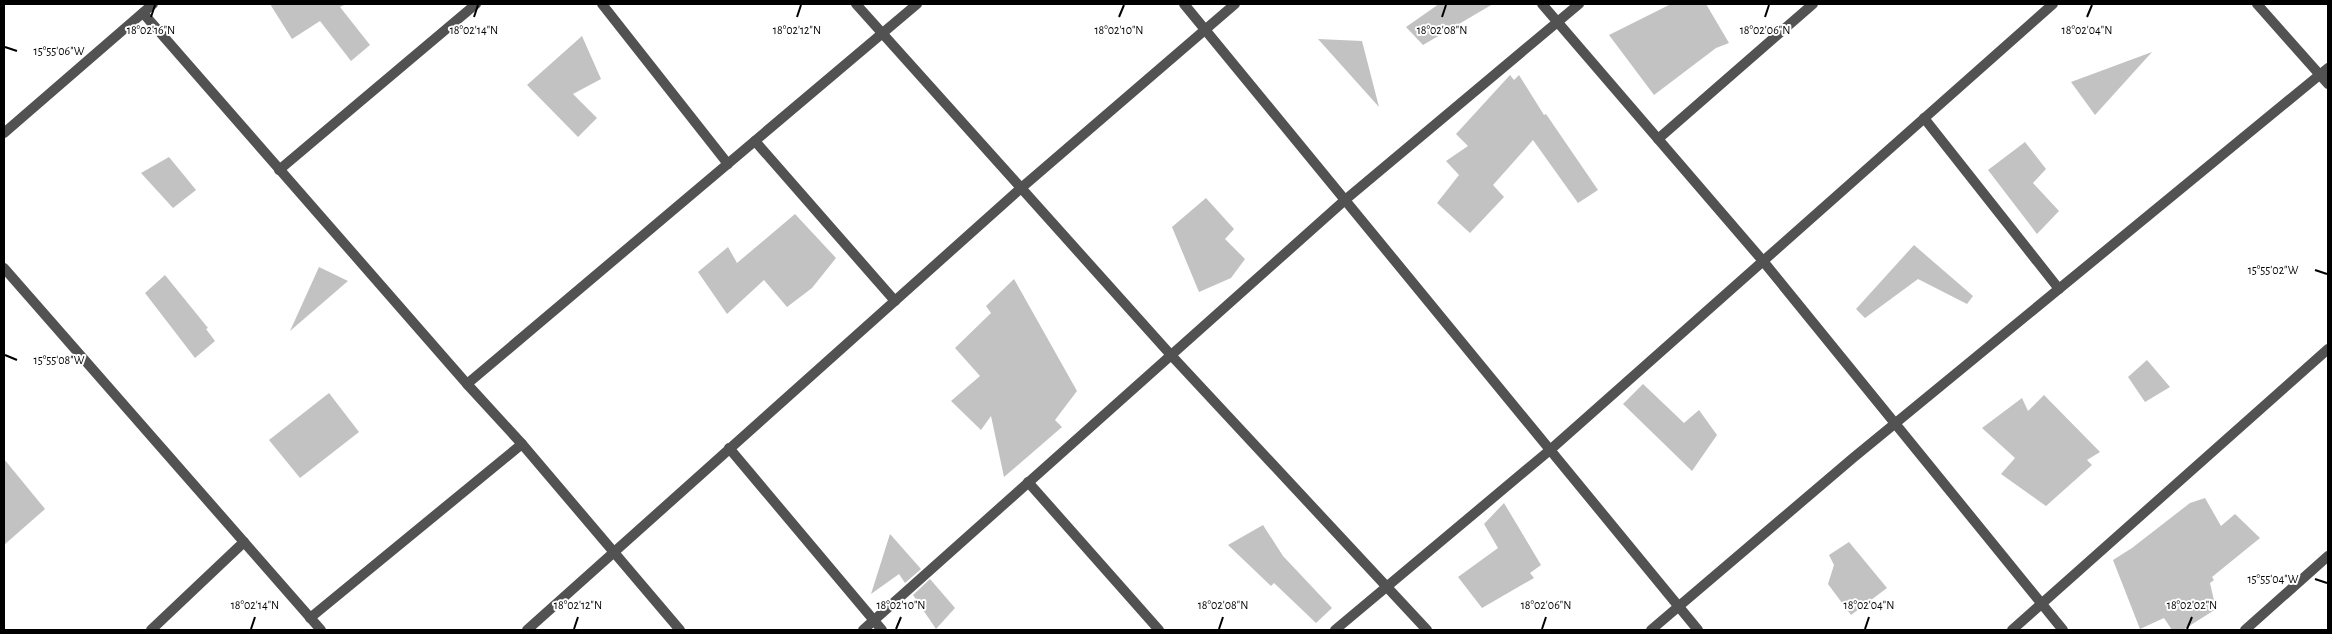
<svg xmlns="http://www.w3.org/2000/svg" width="2332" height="634" font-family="'Alegreya Sans',sans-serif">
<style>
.building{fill:#c2c2c2}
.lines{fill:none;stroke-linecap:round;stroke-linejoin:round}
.street{stroke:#525252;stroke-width:10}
.ticks{fill:none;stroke:#000;stroke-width:2}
.ticks-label{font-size:12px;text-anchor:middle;fill:#000;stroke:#fff;stroke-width:4;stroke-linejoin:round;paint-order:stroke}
</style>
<rect width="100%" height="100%" fill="#fff"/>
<g class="building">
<polygon points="270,4 346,4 340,7 370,45 351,61 320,21 292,39"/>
<polygon points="1439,4 1493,4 1423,45 1406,27"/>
<polygon points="1671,4 1706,4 1729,43 1716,48 1654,95 1609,35"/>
<polygon points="582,36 601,79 573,94 597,118 578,137 527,85"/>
<polygon points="1318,39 1362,41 1379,107"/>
<polygon points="2152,52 2095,115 2071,82"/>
<polygon points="1510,75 1514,80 1519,75 1544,115 1546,114 1598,190 1578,203 1533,140 1493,185 1504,197 1470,233 1437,203 1459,175 1446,161 1468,146 1456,134"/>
<polygon points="2025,142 2046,169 2033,183 2059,211 2037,234 1988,170"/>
<polygon points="169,157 196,190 173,208 141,173"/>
<polygon points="1206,198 1234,229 1225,239 1245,259 1231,278 1199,292 1172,227"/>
<polygon points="795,214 836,258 812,288 787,307 764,280 727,314 698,272 728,247 737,263"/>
<polygon points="1914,245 1973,296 1967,304 1918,279 1865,318 1856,309"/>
<polygon points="319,267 348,281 290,331"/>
<polygon points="165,275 208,328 206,329 215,341 195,358 145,293"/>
<polygon points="1014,279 1077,391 1055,420 1062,427 1004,477 991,416 981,430 951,401 980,376 955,348 991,313 986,306"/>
<polygon points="2147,360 2170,387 2145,402 2128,377"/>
<polygon points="1643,384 1684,423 1699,410 1717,435 1692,471 1623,404"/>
<polygon points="329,393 359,432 300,478 269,440"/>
<polygon points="2044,395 2100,452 2087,460 2092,465 2046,506 2001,474 2015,458 1982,428 2022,398 2028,411"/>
<polygon points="4,459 45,509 4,545"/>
<polygon points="2205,498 2221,526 2235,514 2260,538 2212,577 2214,580 2210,583 2216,609 2183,630 2172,630 2164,618 2140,629 2113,560 2132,548 2190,503"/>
<polygon points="1504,503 1541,565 1530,573 1534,578 1482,608 1458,577 1498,548 1484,524"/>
<polygon points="1263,525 1283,556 1332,608 1316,623 1274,583 1271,586 1228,545"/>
<polygon points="890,534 921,569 905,583 899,574 871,594"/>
<polygon points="1849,542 1887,588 1851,615 1828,584 1834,565 1829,555"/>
<polygon points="930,579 955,608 936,629 913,595"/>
</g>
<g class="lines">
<g class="street">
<polyline points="602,4 728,164"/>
<polyline points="856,4 1170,354 1427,630"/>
<polyline points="1184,4 1698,630"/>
<polyline points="1542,4 1763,261 2063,630"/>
<polyline points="2257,4 2328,84"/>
<polyline points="143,13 467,384 522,444 680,630"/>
<polyline points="1924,118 2059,289"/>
<polyline points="4,133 153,4"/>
<polyline points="1658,139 1813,4"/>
<polyline points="755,141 895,301"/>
<polyline points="279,170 476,4"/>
<polyline points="4,268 321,630"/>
<polyline points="467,384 917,4"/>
<polyline points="729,448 882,630"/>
<polyline points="1028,482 1159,630"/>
<polyline points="310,618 522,444"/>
<polyline points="151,630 244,542"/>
<polyline points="527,630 1020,189 1235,4"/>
<polyline points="863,630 1345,200 1579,4"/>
<polyline points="1335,630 1550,450 2053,4"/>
<polyline points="1651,630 1853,458 2328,68"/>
<polyline points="2012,630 2328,349"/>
<polyline points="2245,630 2328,556"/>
</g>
</g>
<path class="ticks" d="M 151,17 L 155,5M 474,17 L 478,5M 797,17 L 801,5M 1119,17 L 1124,5M 1442,17 L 1446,5M 1765,17 L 1769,5M 2087,17 L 2092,5M 5,47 L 17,51M 2315,270 L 2327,274M 5,355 L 17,360M 2315,579 L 2327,583M 251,629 L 255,617M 574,629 L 578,617M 896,629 L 901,617M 1219,629 L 1223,617M 1542,629 L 1546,617M 1865,629 L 1869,617M 2187,629 L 2192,617"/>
<g class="ticks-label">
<text x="151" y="34">18°02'16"N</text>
<text x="474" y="34">18°02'14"N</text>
<text x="797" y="34">18°02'12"N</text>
<text x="1119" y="34">18°02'10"N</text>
<text x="1765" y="34">18°02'06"N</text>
<text x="2087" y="34">18°02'04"N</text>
<text x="1442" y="34">18°02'08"N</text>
<text x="59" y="55">15°55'06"W</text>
<text x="2273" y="274">15°55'02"W</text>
<text x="59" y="364">15°55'08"W</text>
<text x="2273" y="583">15°55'04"W</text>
<text x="1223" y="609">18°02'08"N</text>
<text x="255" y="609">18°02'14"N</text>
<text x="578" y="609">18°02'12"N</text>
<text x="901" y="609">18°02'10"N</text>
<text x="1546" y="609">18°02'06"N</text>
<text x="1869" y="609">18°02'04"N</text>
<text x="2192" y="609">18°02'02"N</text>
</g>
<rect width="2332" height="634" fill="none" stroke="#000000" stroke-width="10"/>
</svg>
